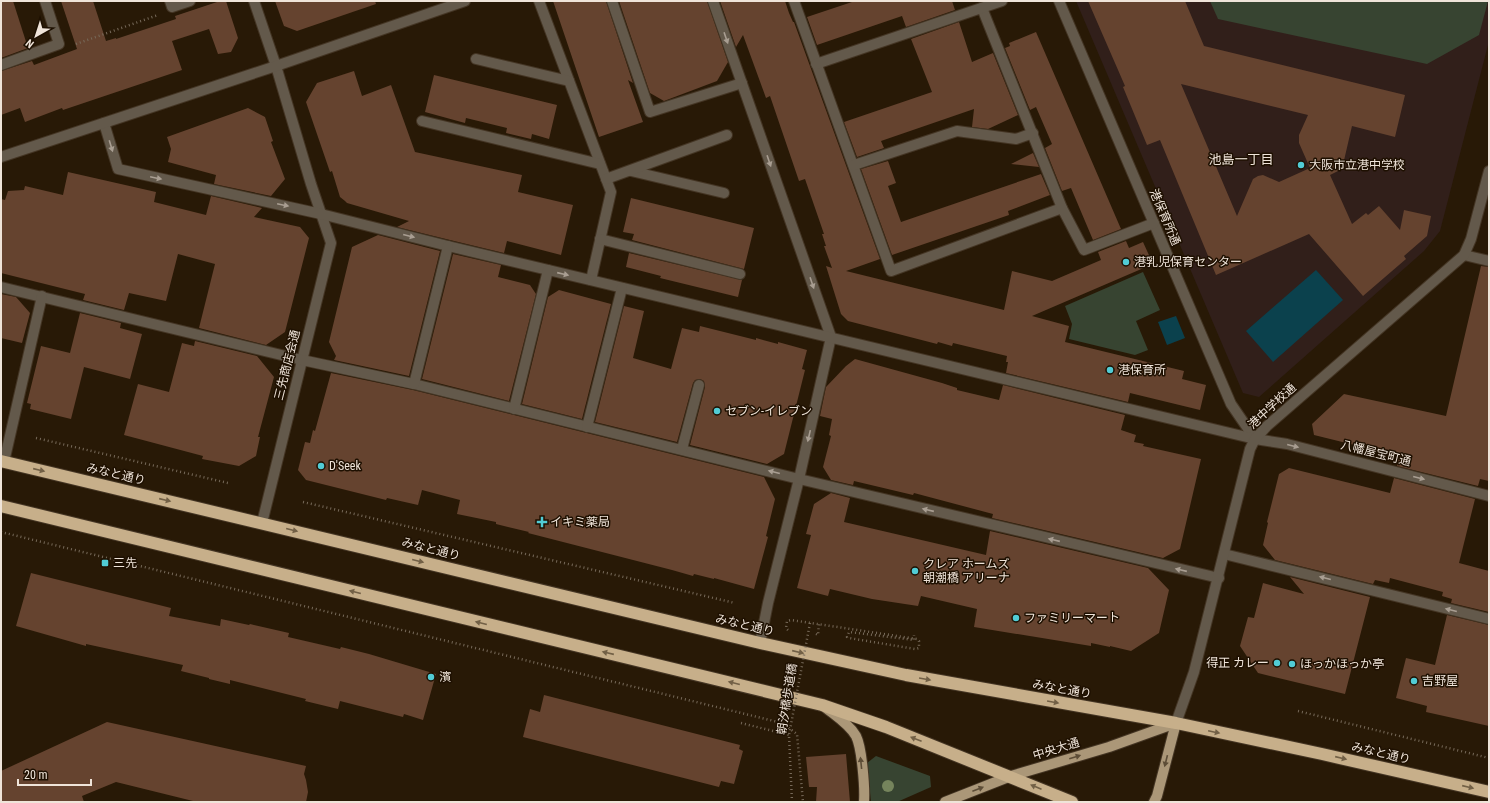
<svg xmlns="http://www.w3.org/2000/svg" width="1490" height="803" font-family="'Roboto Condensed','Noto Sans JP',sans-serif">
<style>
.education{fill:#311f1a}
.green{fill:#374431}
.water{fill:#0b414d}
.building{fill:#65432f;fill-rule:evenodd}
.lines{fill:none;stroke-linecap:round;stroke-linejoin:round}
.minor-casing{stroke:#443524;stroke-width:12}
.major-casing{stroke:#443524;stroke-width:12}
.highway-casing{stroke:#443524;stroke-width:14}
.path{stroke:#776a5a;stroke-width:2.5;stroke-dasharray:1 3;stroke-linecap:butt}
.minor{stroke:#63594b;stroke-width:10}
.major{stroke:#ab9778;stroke-width:10}
.highway{stroke:#c7af8a;stroke-width:12}
.path-bridge{stroke:#776a5a;stroke-width:2.5;stroke-dasharray:1 3;stroke-linecap:butt}
.tree{fill:#75845c}
.oneway{fill:#a99e92}
.oneway2{fill:#726046}
.oneway3{fill:#5d4d37}
.poi-dot{fill:#51ccd5;stroke:#1e1001;stroke-width:1.5}
.labels{text-anchor:middle;dominant-baseline:central;stroke-width:3;stroke-linejoin:round;paint-order:stroke}
.poi-label{font-size:12px;fill:#efe4d9;stroke:#1e1001;text-anchor:start}
.street-label{font-size:12px;fill:#efe4d9;stroke:#1e1001}
.neighbourhood-label{font-size:13px;fill:#efe4d9;stroke:#1e1001}
</style>
<rect width="100%" height="100%" fill="#281906"/>
<polygon class="education" points="1076,1 1489,1 1489,41 1440,231 1424,251 1259,397 1243,393"/>
<g class="green">
<polygon points="1210,1 1488,1 1479,35 1427,64 1218,19"/>
<polygon points="1143,272 1160,310 1136,321 1148,350 1135,355 1069,339 1072,324 1065,306"/>
<polygon points="876,756 930,776 931,787 897,802 871,802 867,763"/>
</g>
<g class="water">
<polygon points="1316,270 1343,300 1273,362 1246,331"/>
<polygon points="1176,316 1185,338 1167,345 1158,322"/>
</g>
<g class="building">
<polygon points="1,1 13,1 28,48 1,58"/>
<polygon points="61,1 93,1 106,41 116,38 116,39 176,19 175,16 220,1 226,1 238,38 231,52 218,54 209,29 172,41 182,70 63,110 62,108 25,122 20,108 1,115 1,71 32,61 34,65 77,49"/>
<polygon points="275,1 375,1 376,4 297,31 284,26"/>
<polygon points="553,1 606,1 633,83 628,80 643,122 599,137"/>
<polygon points="619,1 707,1 728,62 717,81 664,101 650,93"/>
<polygon points="720,1 785,1 789,13 793,22 794,22 880,259 846,271 1004,310 1012,271 1052,281 1101,260 1098,252 1126,241 1129,248 1143,242 1153,264 1032,316 1069,326 1065,342 1184,371 1182,379 1206,385 1200,410 1130,393 1128,402 1006,373 1008,362 1006,362 1007,356 953,343 952,346 938,342 937,344 848,321 841,314 826,266 832,268 824,246 826,246 822,234 824,234 805,179 799,181 770,96 766,98 743,35 736,47"/>
<polygon points="855,1 952,1 955,10 906,27 902,16 817,45 807,17"/>
<path d="M 1088,1 L 1185,1 L 1204,46 L 1405,95 L 1395,137 L 1352,126 L 1342,169 L 1330,175 L 1352,224 L 1366,213 L 1368,215 L 1379,206 L 1400,230 L 1404,210 L 1431,216 L 1427,236 L 1404,256 L 1406,259 L 1363,296 L 1309,234 L 1216,275 L 1160,140 L 1147,145 L 1123,87 L 1125,86 ZM 1181,84 L 1308,115 L 1299,135 L 1299,143 L 1310,168 L 1279,182 L 1263,175 L 1258,176 L 1253,179 L 1237,216 Z"/>
<polygon points="959,22 972,62 993,53 1018,115 988,129 972,127 974,109 881,141 884,148 857,157 844,122 932,92 911,39"/>
<polygon points="1036,32 1121,229 1093,240 1071,188 1062,191 1045,148 1052,144 1036,107 1030,110 1005,48 1010,46 1009,43"/>
<polygon points="354,71 362,96 391,85 415,152 522,175 518,192 573,205 561,255 507,241 504,253 450,240 397,227 409,221 347,203 345,201 340,197 332,171 330,172 306,102 317,83"/>
<polygon points="434,75 557,105 549,139 532,134 531,139 506,133 507,128 466,118 465,123 425,112"/>
<polygon points="248,108 265,117 273,141 271,142 285,179 271,196 214,184 216,175 168,162 171,149 167,137"/>
<polygon points="1033,153 1039,167 1011,164"/>
<polygon points="888,161 896,183 888,186 901,222 1041,174 1050,195 1008,211 1009,215 892,255 861,169"/>
<polygon points="68,172 156,192 154,202 206,215 211,196 262,208 254,217 300,227 309,238 285,332 266,345 199,328 215,264 178,254 166,301 129,293 124,310 83,300 85,294 1,273 1,199 5,200 8,191 24,190 25,186 63,195"/>
<polygon points="631,198 754,228 744,269 632,240 634,234 623,232"/>
<polygon points="378,235 440,251 409,376 334,360 336,356 329,342 352,247"/>
<polygon points="629,253 742,280 738,297 660,278 661,276 626,267"/>
<polygon points="453,254 501,265 498,277 530,285 536,294 509,401 422,379"/>
<polygon points="1481,266 1489,267 1489,481 1480,479 1478,486 1397,466 1399,456 1314,435 1312,424 1344,394 1446,416"/>
<polygon points="559,290 611,304 582,419 522,404 548,297"/>
<polygon points="1,294 16,297 30,313 22,343 1,338"/>
<polygon points="624,306 644,311 633,358 671,369 682,328 699,332 700,326 756,340 756,338 778,344 778,342 807,350 802,369 805,370 784,454 767,464 690,445 705,387 704,381 700,379 695,380 693,383 677,442 595,422"/>
<polygon points="80,313 121,323 120,328 142,334 130,379 84,367 71,419 30,409 31,404 27,403 41,346 70,353"/>
<polygon points="195,341 257,356 274,377 258,437 260,437 256,456 239,466 202,459 203,456 124,435 138,384 169,392 182,343 194,346"/>
<polygon points="855,359 942,383 957,388 957,390 999,400 1003,385 1125,415 1121,430 1136,435 1134,442 1144,444 1143,446 1201,459 1180,549 1163,558 992,518 993,514 914,493 913,495 854,481 853,485 831,480 823,467 831,436 829,435 832,419 820,416 826,387 846,366"/>
<polygon points="331,373 413,390 764,477 775,499 766,536 768,537 754,589 714,578 714,579 694,574 693,576 672,570 528,533 529,532 496,524 496,522 457,514 460,500 422,490 418,505 387,498 386,500 306,480 298,470 305,442 310,443 313,430 315,431"/>
<polygon points="1289,468 1390,493 1394,478 1475,499 1459,563 1489,571 1489,612 1451,603 1452,599 1442,596 1443,592 1390,578 1389,583 1375,580 1373,584 1275,560 1263,545 1268,523 1267,522 1279,474"/>
<polygon points="831,493 850,498 844,522 986,555 990,531 1148,568 1169,590 1159,633 1131,651 1110,646 1110,647 1091,643 1091,646 974,627 977,609 921,596 918,606 872,599 830,589 828,596 797,588 811,535 806,534 814,504"/>
<polygon points="31,573 171,608 169,616 220,626 221,619 249,625 250,624 289,633 288,637 340,649 341,647 369,654 436,674 423,720 404,714 403,717 340,701 338,709 305,701 306,699 230,680 230,684 209,679 209,678 181,671 183,665 86,644 86,646 16,626"/>
<polygon points="1290,577 1370,597 1345,694 1258,673 1240,646 1248,617 1254,618 1263,583 1304,594"/>
<polygon points="1447,615 1489,625 1489,726 1426,712 1427,706 1396,698 1406,658 1435,665"/>
<polygon points="544,695 740,745 739,749 743,751 734,784 721,781 719,787 523,737 530,709 540,712"/>
<polygon points="107,722 306,766 304,774 306,780 308,792 306,802 197,802 116,782 82,796 84,802 1,802 1,771"/>
<polygon points="846,754 850,802 816,802 817,787 809,787 806,757"/>
</g>
<g class="lines">
<g class="minor-casing">
<g id="minor">
<polyline points="170,1 172,7 190,1"/>
<polyline points="254,1 276,66 311,184 331,243 262,523"/>
<polyline points="539,1 611,192 591,280"/>
<polyline points="612,1 650,112 742,83"/>
<polyline points="713,1 831,337 799,479 768,603 760,643"/>
<polyline points="794,1 891,271 1062,208"/>
<polyline points="1059,1 1231,404 1255,439"/>
<polyline points="982,8 1062,208 1084,250 1154,223"/>
<polyline points="476,59 569,81"/>
<polyline points="816,64 1002,1"/>
<polyline points="1,65 59,44 45,1"/>
<polyline points="422,121 600,164"/>
<polyline points="104,123 118,169 321,214 448,246 1255,439 1287,444 1489,496"/>
<polyline points="1,157 276,66 465,1"/>
<polyline points="854,165 957,131 1016,139 1033,133"/>
<polyline points="631,171 724,193"/>
<polyline points="606,179 727,135"/>
<polyline points="600,239 740,274"/>
<polyline points="1464,255 1489,261"/>
<polyline points="1,287 302,360 414,384 799,479 1219,578"/>
<polyline points="414,384 448,246"/>
<polyline points="514,409 548,270"/>
<polyline points="587,427 622,288"/>
<polyline points="682,449 699,385"/>
<polyline points="4,462 42,296"/>
<polyline points="1224,554 1489,619"/>
<polyline points="1176,723 1194,672 1250,449 1255,439 1267,426 1464,255 1471,239 1489,171"/>
</g>
</g>
<g class="major-casing">
<g id="major">
<path d="M 826,708 C 836,716 849,724 856,736 C 862,748 865,788 864,802"/>
<polyline points="945,802 1011,776 1109,747 1176,723"/>
<polyline points="1154,802 1157,796 1176,723"/>
</g>
</g>
<g class="highway-casing">
<g id="highway">
<polyline points="1,461 760,643 906,675 1176,723 1322,754 1489,792"/>
<polyline points="1,506 822,705 886,727 1072,802"/>
</g>
</g>
<g class="path">
<polyline points="76,44 158,15"/>
<polyline points="36,438 228,483"/>
<polyline points="303,502 735,603"/>
<polyline points="1,532 782,723 797,734 803,802"/>
<polyline points="788,630 786,628 787,621 791,620 917,639 919,641 919,648 915,649 849,638 847,637 849,632 914,640 914,635"/>
<polyline points="816,634 818,635 819,624"/>
<polyline points="1298,711 1489,758"/>
<polyline points="741,723 789,735"/>
</g>
<use href="#minor" class="minor"/>
<use href="#major" class="major"/>
<use href="#highway" class="highway"/>
<polyline class="path-bridge" points="792,802 789,735 810,623"/>
</g>
<circle class="tree" cx="888" cy="786" r="6"/>
<defs><path id="oneway-solid" d="M-6-.8H1V-3.2L6.5 0L1 3.2V.8H-6Z"/></defs>
<g class="oneway">
<use href="#oneway-solid" transform="translate(726 38) rotate(71)"/>
<use href="#oneway-solid" transform="translate(111 146) rotate(73)"/>
<use href="#oneway-solid" transform="translate(769 161) rotate(71)"/>
<use href="#oneway-solid" transform="translate(156 178) rotate(12)"/>
<use href="#oneway-solid" transform="translate(283 205) rotate(12)"/>
<use href="#oneway-solid" transform="translate(409 236) rotate(14)"/>
<use href="#oneway-solid" transform="translate(563 274) rotate(13)"/>
<use href="#oneway-solid" transform="translate(812 283) rotate(71)"/>
<use href="#oneway-solid" transform="translate(809 436) rotate(103)"/>
<use href="#oneway-solid" transform="translate(1293 446) rotate(14)"/>
<use href="#oneway-solid" transform="translate(774 472) rotate(-166)"/>
<use href="#oneway-solid" transform="translate(1419 478) rotate(14)"/>
<use href="#oneway-solid" transform="translate(928 510) rotate(-167)"/>
<use href="#oneway-solid" transform="translate(1054 540) rotate(-167)"/>
<use href="#oneway-solid" transform="translate(1181 570) rotate(-167)"/>
<use href="#oneway-solid" transform="translate(1325 578) rotate(-166)"/>
<use href="#oneway-solid" transform="translate(1451 610) rotate(-166)"/>
</g>
<g class="oneway2">
<use href="#oneway-solid" transform="translate(39 470) rotate(13)"/>
<use href="#oneway-solid" transform="translate(165 500) rotate(13)"/>
<use href="#oneway-solid" transform="translate(292 530) rotate(14)"/>
<use href="#oneway-solid" transform="translate(418 561) rotate(14)"/>
<use href="#oneway-solid" transform="translate(355 592) rotate(-166)"/>
<use href="#oneway-solid" transform="translate(481 623) rotate(-166)"/>
<use href="#oneway-solid" transform="translate(798 652) rotate(13)"/>
<use href="#oneway-solid" transform="translate(608 653) rotate(-167)"/>
<use href="#oneway-solid" transform="translate(925 679) rotate(10)"/>
<use href="#oneway-solid" transform="translate(734 683) rotate(-166)"/>
<use href="#oneway-solid" transform="translate(1053 702) rotate(10)"/>
<use href="#oneway-solid" transform="translate(1214 732) rotate(12)"/>
<use href="#oneway-solid" transform="translate(916 739) rotate(-159)"/>
<use href="#oneway-solid" transform="translate(1341 758) rotate(13)"/>
<use href="#oneway-solid" transform="translate(1036 787) rotate(-157)"/>
<use href="#oneway-solid" transform="translate(1468 787) rotate(13)"/>
</g>
<g class="oneway3">
<use href="#oneway-solid" transform="translate(1075 757) rotate(-17)"/>
<use href="#oneway-solid" transform="translate(1166 761) rotate(104)"/>
<use href="#oneway-solid" transform="translate(861 763) rotate(-96)"/>
<use href="#oneway-solid" transform="translate(978 789) rotate(-21)"/>
</g>
<g class="poi-dot">
<circle cx="1301" cy="165" r="4"/>
<circle cx="1126" cy="262" r="4"/>
<circle cx="1110" cy="370" r="4"/>
<circle cx="717" cy="411" r="4"/>
<circle cx="321" cy="466" r="4"/>
<path d="M540 516h4v4h4v4h-4v4h-4v-4h-4v-4h4z"/>
<rect x="101" y="559" width="8" height="8" rx="2"/>
<circle cx="915" cy="571" r="4"/>
<circle cx="1016" cy="618" r="4"/>
<circle cx="1277" cy="663" r="4"/>
<circle cx="1292" cy="664" r="4"/>
<circle cx="431" cy="677" r="4"/>
<circle cx="1414" cy="681" r="4"/>
</g>
<g class="labels">
<g class="poi-label">
<text x="1309" y="165">大阪市立港中学校</text>
<text x="1134" y="262">港乳児保育センター</text>
<text x="1118" y="370">港保育所</text>
<text x="725" y="411">セブン-イレブン</text>
<text x="329" y="466">D'Seek</text>
<text x="550" y="522">イキミ薬局</text>
<text x="113" y="563">三先</text>
<text x="923" y="564">クレア ホームズ<tspan x="923" dy="14">朝潮橋 アリーナ</tspan></text>
<text x="1024" y="618">ファミリーマート</text>
<text x="1269" y="663" text-anchor="end">得正 カレー</text>
<text x="1300" y="664">ほっかほっか亭</text>
<text x="439" y="677">濱</text>
<text x="1422" y="681">吉野屋</text>
</g>
<g class="street-label">
<text transform="translate(1165 217) rotate(67)">港保育所通</text>
<text transform="translate(287 365) rotate(-76)">三先商店会通</text>
<text transform="translate(1272 406) rotate(-43)">港中学校通</text>
<text transform="translate(1376 453) rotate(14)">八幡屋宝町通</text>
<text transform="translate(116 474) rotate(13)">みなと通り</text>
<text transform="translate(431 549) rotate(14)">みなと通り</text>
<text transform="translate(745 625) rotate(13)">みなと通り</text>
<text transform="translate(1062 689) rotate(10)">みなと通り</text>
<text transform="translate(787 699) rotate(-81)">朝汐橋歩道橋</text>
<text transform="translate(1056 749) rotate(-17)">中央大通</text>
<text transform="translate(1381 753) rotate(13)">みなと通り</text>
</g>
<g class="neighbourhood-label">
<text x="1241" y="159">池島一丁目</text>
</g>
</g>
<rect width="1490" height="803" fill="none" stroke="#efe4d9" stroke-width="4"/>
<g transform="translate(36 36) rotate(219)" stroke="#1e1001" stroke-width="3" paint-order="stroke">
<path d="M0-3L7 15L0 10L-7 15Z" fill="#efe4d9"/>
<text y="-6" font-size="11" font-weight="bold" text-anchor="middle" fill="#efe4d9">N</text>
</g>
<path d="M18 779v6h73v-6" fill="none" stroke="#efe4d9" stroke-width="2"/>
<text x="24" y="779" font-size="12" fill="#efe4d9" stroke="#1e1001" stroke-width="3" paint-order="stroke">20 m</text>
</svg>
